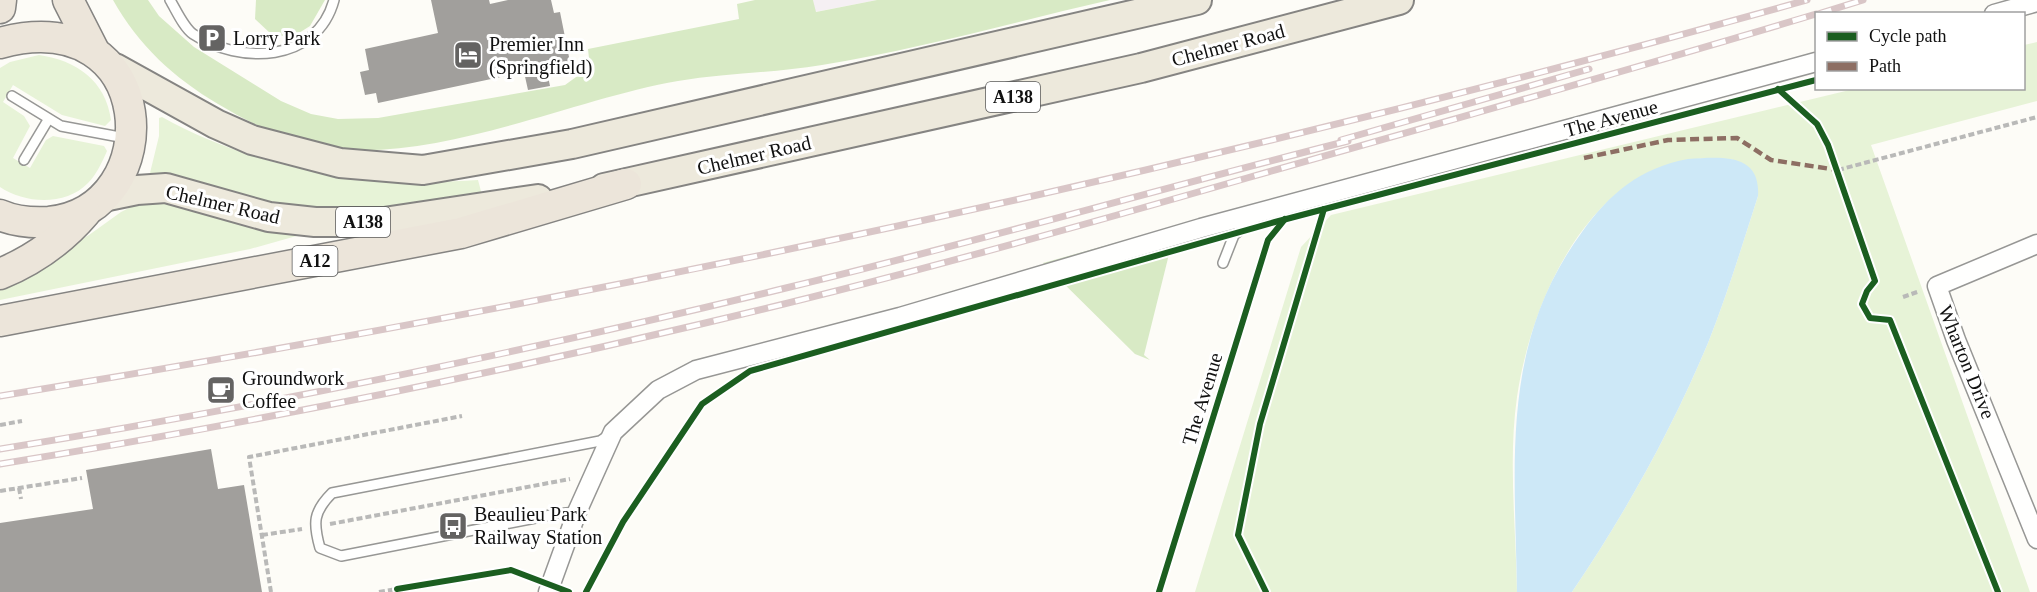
<svg xmlns="http://www.w3.org/2000/svg" width="2037" height="592" font-family="Georgia,serif">
<style>
.industrial{fill:#f5f0f3}
.green{fill:#e7f3d7}
.forest{fill:#d8eac5}
.water{fill:#cde8f7}
.building{fill:#a19f9c}
.lines{fill:none;stroke-linecap:round;stroke-linejoin:round}
.service-casing{stroke:#979795;stroke-width:12}
.minor-casing{stroke:#979795;stroke-width:21}
.primary-casing{stroke:#858482;stroke-width:32}
.trunk-casing{stroke:#858482;stroke-width:33}
.path{stroke:#b9b9b8;stroke-width:4;stroke-dasharray:6 3;stroke-linecap:butt}
.service{stroke:#fffffe;stroke-width:9}
.minor{stroke:#fffffe;stroke-width:18}
.primary{stroke:#ede9dc;stroke-width:28}
.trunk{stroke:#ece5da;stroke-width:30}
.rail-casing{stroke:#d9c6c7;stroke-width:7}
.rail{stroke:#fff;stroke-width:4.5;stroke-dasharray:14;stroke-linecap:butt}
.quiet{stroke:#8d6e63;stroke-width:4.5;stroke-dasharray:9 4.5;stroke-linecap:butt}
.cycleway-casing{stroke:#fff;stroke-width:10}
.cycleway{stroke:#1b5e20;stroke-width:6}
.labels{text-anchor:middle;dominant-baseline:central;stroke-width:6;stroke-linejoin:round;paint-order:stroke}
.shield{fill:#fff;stroke:#585858;stroke-width:1.5}
.shield-label{font-size:18px;font-weight:bold;fill:#111}
.poi-label{font-size:20px;fill:#111;stroke:#fff;text-anchor:start}
.street-label{font-size:20px;fill:#111;stroke:#fff}
</style>
<rect width="100%" height="100%" fill="#fdfcf7"/>
<polygon class="industrial" points="813,0 877,0 815,12"/>
<g class="green">
<path d="M 2037,42 L 2037,101 L 1871,145 L 2030,592 L 1572,592 C 1625,514 1671,431 1708,343 C 1727,295 1742,246 1758,196 L 1734,160 C 1603,141 1533,288 1517,397 C 1508,459 1516,529 1517,592 L 1195,592 L 1301,247 L 1331,215 L 1854,89 L 2024,88 L 2024,45 Z"/>
<path d="M 39,55 C 76,60 106,81 111,120 L 105,126 L 62,115 L 13,85 L 3,102 L 24,116 L 30,126 L 13,158 L 30,168 L 46,140 L 53,136 L 104,146 L 107,151 C 102,162 97,174 88,183 C 66,206 25,204 0,187 L 0,68 L 10,62 Z"/>
<path d="M 162,117 C 260,171 367,187 478,180 L 482,195 L 378,210 L 302,208 L 154,176 L 150,173 L 159,136 L 159,118 Z"/>
<polygon points="165,201 300,235 250,249 0,300 0,283 89,235 121,212 137,204"/>
</g>
<g class="forest">
<path d="M 113,0 L 148,0 L 159,16 L 194,47 L 281,101 L 311,114 L 338,119 L 378,118 L 565,85 L 590,67 L 588,49 L 739,19 L 737,4 L 755,0 L 813,0 L 816,12 L 877,0 L 1110,0 C 1014,22 919,49 822,65 C 774,73 726,73 678,81 C 561,101 413,176 295,141 C 269,133 242,118 218,104 C 174,78 138,45 113,0 Z"/>
<polygon points="256,0 325,0 310,26 291,38 270,33 255,19"/>
<polygon points="1176,226 1144,355 1150,360 1135,354 1043,263"/>
</g>
<path class="water" d="M 1688,159 C 1720,157 1761,152 1758,196 C 1742,246 1727,295 1708,343 C 1671,431 1625,514 1572,592 L 1517,592 C 1515,461 1500,344 1582,232 C 1610,193 1640,168 1688,159 Z"/>
<g class="building">
<polygon points="431,0 489,0 490,4 508,0 551,0 554,13 560,12 570,62 546,67 550,86 528,90 524,72 378,103 376,93 365,95 360,72 369,70 365,49 438,33"/>
<polygon points="211,449 218,489 244,485 262,592 0,592 0,523 93,509 86,470"/>
</g>
<g class="lines">
<g class="service-casing">
<g id="service">
<path d="M 170,0 C 176,10 184,28 193,34 C 240,65 317,63 334,0"/>
<polyline points="12,96 61,126 125,138"/>
<polyline points="24,160 48,120"/>
<polyline points="1223,263 1234,235 1255,218"/>
<path d="M 577,512 L 556,514 L 341,556 L 320,548 C 313,523 313,512 332,493 L 600,441 L 609,435"/>
</g>
</g>
<g class="minor-casing">
<g id="minor">
<polyline points="1994,14 2037,2"/>
<polyline points="2037,244 1937,286 1956,340 2037,539"/>
<polyline points="548,592 577,512 613,432 658,390 696,370 900,317 1201,228 1816,62"/>
</g>
</g>
<g class="primary-casing">
<g id="primary">
<polyline points="115,68 216,124 252,140 340,163 423,170 572,144 1197,0"/>
<polyline points="604,188 1141,68 1399,0"/>
<polyline points="103,197 137,190 166,188 269,217 315,222 384,222 538,199"/>
</g>
</g>
<g class="trunk-casing">
<g id="trunk">
<polyline points="68,0 94,51"/>
<polyline points="0,8 1,0"/>
<path d="M 0,43 C 160,0 170,210 49,222 C 31,223 16,222 0,215"/>
<path d="M 0,274 C 34,260 61,241 85,213"/>
<polyline points="0,321 461,233 626,184"/>
</g>
</g>
<g class="path">
<polyline points="1838,170 2037,117"/>
<polyline points="1903,297 1920,291"/>
<polyline points="0,425 22,421"/>
<polyline points="19,488 21,499"/>
<polyline points="0,491 82,478"/>
<polyline points="330,524 570,479"/>
<polyline points="262,535 302,529"/>
<polyline points="271,592 249,457 462,416"/>
<polyline points="379,592 397,589"/>
</g>
<use href="#service" class="service"/>
<use href="#minor" class="minor"/>
<use href="#primary" class="primary"/>
<use href="#trunk" class="trunk"/>
<g class="rail-casing">
<g id="rail">
<polyline points="1818,14 1863,0"/>
<polyline points="1341,140 1589,69"/>
<path d="M 0,396 C 609,297 1213,167 1807,0"/>
<path d="M 0,449 C 265,406 528,351 790,287 C 977,242 1162,188 1348,141"/>
<path d="M 0,464 C 235,426 469,379 701,324 C 885,281 1066,230 1247,178 C 1437,124 1627,71 1816,14"/>
</g>
</g>
<use href="#rail" class="rail"/>
<polyline class="quiet" points="1584,158 1668,140 1737,138 1771,160 1838,170"/>
<g class="cycleway-casing">
<g id="cycleway">
<polyline points="1778,89 1817,124 1828,145 1875,281 1867,291 1862,304 1870,318 1890,320 1998,592"/>
<polyline points="397,589 511,570 569,592"/>
<polyline points="586,592 623,522 702,404 750,371 1275,222 1816,80"/>
<polyline points="1159,592 1268,240 1285,219"/>
<polyline points="1266,592 1238,535 1260,424 1324,209"/>
</g>
</g>
<use href="#cycleway" class="cycleway"/>
</g>
<defs>
<g id="parking-square" transform="scale(1.5)"><rect x="-9" y="-9" width="18" height="18" rx="4" fill="#646362" stroke="#fff"/><path d="M-3.5-5.5H1a3.5 3.5 0 0 1 0 7H-1V5.5H-3.5ZM-1-3.4V-.6H.8a1.4 1.4 0 0 0 0-2.8Z" fill="#fff"/></g>
<g id="hotel-square" transform="scale(1.5)"><rect x="-9" y="-9" width="18" height="18" rx="4" fill="#646362" stroke="#fff"/><path d="M-6-4.5h1.5V1H6V5H4.5V3h-9V5H-6ZM-4 0a1.8 1.8 0 1 1 3.6 0ZM.5 0V-2.5h3Q6-2.5 6 0Z" fill="#fff"/></g>
<g id="cafe-square" transform="scale(1.5)"><rect x="-9" y="-9" width="18" height="18" rx="4" fill="#646362" stroke="#fff"/><path d="M-5.5-4.5H6V0H3Q3 3.5 0 3.5H-2.5Q-5.5 3.5-5.5 0ZM3-3.2v2h1.7v-2ZM-6 4.5H4V6H-6Z" fill="#fff"/></g>
<g id="bus-square" transform="scale(1.5)"><rect x="-9" y="-9" width="18" height="18" rx="4" fill="#646362" stroke="#fff"/><path d="M-5-6H5V4H4V6H2V4H-2V6H-4V4H-5ZM-3.5-4V0h7V-4ZM-3.5 1.2v1.5H-2V1.2ZM2 1.2v1.5H3.5V1.2Z" fill="#fff"/></g>
</defs>
<g fill-rule="evenodd">
<use href="#parking-square" x="212" y="38"/>
<use href="#hotel-square" x="468" y="55"/>
<use href="#cafe-square" x="221" y="390"/>
<use href="#bus-square" x="453" y="526"/>
</g>
<g class="labels">
<g class="shield">
<rect x="986" y="82" width="54" height="30" rx="4.5"/>
<rect x="336" y="207" width="54" height="30" rx="4.5"/>
<rect x="292.5" y="246" width="45" height="30" rx="4.5"/>
</g>
<g class="shield-label">
<text x="1013" y="97">A138</text>
<text x="363" y="222">A138</text>
<text x="315" y="261">A12</text>
</g>
<g class="poi-label">
<text x="233" y="38">Lorry Park</text>
<text x="489" y="44">Premier Inn<tspan x="489" dy="23">(Springfield)</tspan></text>
<text x="242" y="378">Groundwork<tspan x="242" dy="23">Coffee</tspan></text>
<text x="474" y="514">Beaulieu Park<tspan x="474" dy="23">Railway Station</tspan></text>
</g>
<g class="street-label">
<text transform="translate(1228 45) rotate(-15)">Chelmer Road</text>
<text transform="translate(1611 118) rotate(-15)">The Avenue</text>
<text transform="translate(754 155) rotate(-13)">Chelmer Road</text>
<text transform="translate(223 204) rotate(13)">Chelmer Road</text>
<text transform="translate(1967 362) rotate(68)">Wharton Drive</text>
<text transform="translate(1202 399) rotate(-73)">The Avenue</text>
</g>
</g>
<rect x="1815" y="12" width="210" height="78" fill="#ffffff" stroke="#a0a0a0" stroke-width="1.5"/>
<rect x="1827" y="32" width="30" height="9" fill="#1b5e20" stroke="#a0a0a0" stroke-width="1.5"/>
<text x="1869" y="42" font-size="18" fill="#111111">Cycle path</text>
<rect x="1827" y="62" width="30" height="9" fill="#8d6e63" stroke="#a0a0a0" stroke-width="1.5"/>
<text x="1869" y="72" font-size="18" fill="#111111">Path</text>
</svg>
